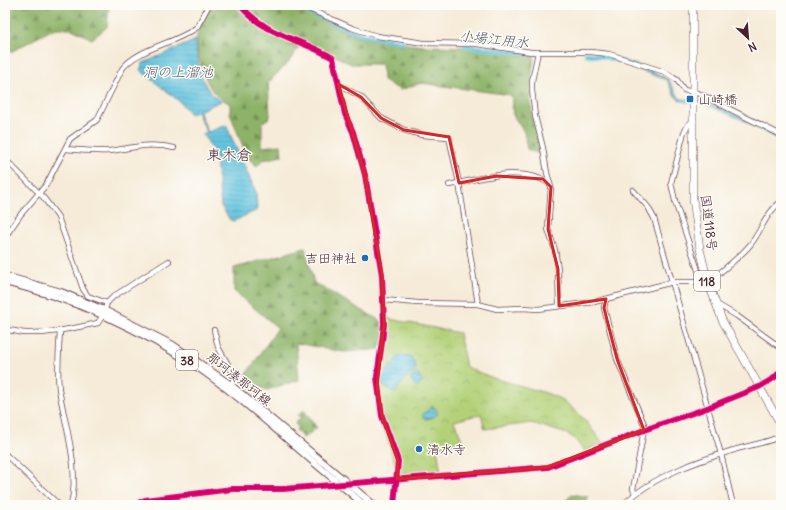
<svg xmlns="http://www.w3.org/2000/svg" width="786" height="510" font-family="Delius,'Klee One',sans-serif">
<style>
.forest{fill:url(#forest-firs);stroke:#6c694a}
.park{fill:url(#park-crowns);stroke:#7e7852}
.water{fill:url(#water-rules);stroke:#557184}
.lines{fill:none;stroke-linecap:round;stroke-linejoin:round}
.canal{stroke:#60c3de;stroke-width:4.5}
.minor-casing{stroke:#643e45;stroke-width:6}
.major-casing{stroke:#643e45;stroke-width:8}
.highway-casing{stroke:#643e45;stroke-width:8}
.minor{stroke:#fff;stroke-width:4.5}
.major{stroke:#fff;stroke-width:6}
.highway{stroke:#fff;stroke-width:7}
.cycleway-casing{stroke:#fdfcf7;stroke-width:8}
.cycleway{stroke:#d6006c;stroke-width:6}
.marked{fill:none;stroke:#d62828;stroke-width:3;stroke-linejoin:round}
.poi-dot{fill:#1f6fb2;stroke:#fdfcf7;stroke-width:1.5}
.labels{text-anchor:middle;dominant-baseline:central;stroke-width:3;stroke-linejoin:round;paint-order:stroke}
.shield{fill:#fdfcf7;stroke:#806168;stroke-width:1}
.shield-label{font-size:12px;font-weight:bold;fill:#4a1f2b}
.poi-label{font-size:13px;fill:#4a1f2b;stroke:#fdfcf7;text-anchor:start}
.street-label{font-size:13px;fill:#4a1f2b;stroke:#fdfcf7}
.water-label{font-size:14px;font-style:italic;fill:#52586a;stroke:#fdfcf7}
.quarter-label{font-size:15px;fill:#4a1f2b;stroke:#fdfcf7}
</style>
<defs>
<pattern id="forest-firs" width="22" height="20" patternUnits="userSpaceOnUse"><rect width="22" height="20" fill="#8db368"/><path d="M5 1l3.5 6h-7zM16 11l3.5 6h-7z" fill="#759156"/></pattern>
<pattern id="park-crowns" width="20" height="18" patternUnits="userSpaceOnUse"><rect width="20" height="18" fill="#b2d178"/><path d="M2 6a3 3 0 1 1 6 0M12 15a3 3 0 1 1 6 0" fill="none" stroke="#9bb368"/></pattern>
<pattern id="water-rules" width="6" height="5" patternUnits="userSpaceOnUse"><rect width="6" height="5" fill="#60c3de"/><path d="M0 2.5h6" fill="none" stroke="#55a7bf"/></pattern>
</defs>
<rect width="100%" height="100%" fill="#fdfcf7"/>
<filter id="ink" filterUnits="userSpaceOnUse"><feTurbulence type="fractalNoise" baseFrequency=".025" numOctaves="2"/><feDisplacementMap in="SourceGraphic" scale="8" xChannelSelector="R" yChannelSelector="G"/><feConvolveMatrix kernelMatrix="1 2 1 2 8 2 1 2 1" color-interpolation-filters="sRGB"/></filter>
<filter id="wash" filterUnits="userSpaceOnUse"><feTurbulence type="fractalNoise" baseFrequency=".012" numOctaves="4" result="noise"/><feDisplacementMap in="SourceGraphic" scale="16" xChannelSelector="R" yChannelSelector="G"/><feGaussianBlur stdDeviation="0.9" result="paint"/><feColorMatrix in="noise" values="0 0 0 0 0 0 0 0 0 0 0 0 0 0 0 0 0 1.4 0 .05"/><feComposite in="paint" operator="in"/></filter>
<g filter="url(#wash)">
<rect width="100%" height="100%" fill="#f6ebd8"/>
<g class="forest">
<polygon points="5,5 109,5 109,8 107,27 92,39 72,29 55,28 5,55"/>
<path d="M 233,7 L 302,11 L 356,36 L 377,40 L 423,46 L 471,47 L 534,56 L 530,88 L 532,119 L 544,156 L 527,149 L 524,132 L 513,115 L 511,95 L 421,83 L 400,90 L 383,80 L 382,64 L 351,64 L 303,40 L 288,63 L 268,83 L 270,117 L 262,123 L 262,147 L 281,145 L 282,156 L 263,160 L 257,166 L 247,157 L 230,113 L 230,104 C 226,101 219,98 215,94 C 204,81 195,53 197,36 C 198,26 205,17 210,8 Z"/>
<polygon points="305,248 314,283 425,346 344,352 296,343 299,380 267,390 250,383 245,376 278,328 234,291 234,268"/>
<polygon points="304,410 317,428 303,438 296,430 298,427 295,423 301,418 298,415"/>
<polygon points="572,494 588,497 586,505 557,505 557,502 564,503"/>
</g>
<polygon class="park" points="385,318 459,333 466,367 493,378 546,393 563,400 585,420 603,444 584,451 574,438 567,434 532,423 485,429 481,414 454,421 462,440 437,448 441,473 399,476 382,421 379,378 384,345"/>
<g class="water">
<path d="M 196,40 C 197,62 200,89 221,101 L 199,111 L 208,132 L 226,125 L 256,192 L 257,210 L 234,221 L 230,220 L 221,206 L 215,154 L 203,134 L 207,132 L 197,112 L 190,114 L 180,102 L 140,70 L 143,63 Z"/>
<polygon points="616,58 646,68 668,79 680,99 699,99 745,118 758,125 757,128 743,120 699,102 686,102 680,100 675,96 667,80 615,61"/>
<path d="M 401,355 L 410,356 L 415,363 L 416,369 L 404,380 L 395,393 L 382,385 L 380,379 C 388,371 393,361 401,355 Z"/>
<polygon points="417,372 423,382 417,388 410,379"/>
<polygon points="433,406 438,414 432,418 425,419 422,415"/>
</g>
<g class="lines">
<g class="canal">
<polyline points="292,5 361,35 403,42"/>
<polyline points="465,46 533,54"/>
<polyline points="586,54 601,56 620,61"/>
<polyline points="753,123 781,139"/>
</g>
</g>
</g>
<g filter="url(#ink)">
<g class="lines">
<g class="minor-casing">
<g id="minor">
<path d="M 240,5 C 267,37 300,38 333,58 L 345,114 L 353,132 L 365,175 L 382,275 L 384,324 L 382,342 L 377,377 L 382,416 L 398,461 L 394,505"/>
<polyline points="300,5 352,28 377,36 424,43 477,44 531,52 591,52 609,54 665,72 677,80 684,90 698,93 716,102 781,135"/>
<polyline points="538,52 532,81 532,90 535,116 543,148 547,173 551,187 548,229 555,250 558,269 559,306"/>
<polyline points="338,84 361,97 381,118 404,130 422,135 449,137 459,183 478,304"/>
<polyline points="694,121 689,124 684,132 671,183 676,205 702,282"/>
<path d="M 65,149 C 79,150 95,152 109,151 C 132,148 151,142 174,148"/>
<polyline points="5,159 43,197 58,217 83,289 88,296 107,303"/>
<path d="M 449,185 C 480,179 520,165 549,183"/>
<polyline points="633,190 648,207 654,218 721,454 733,505"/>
<path d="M 5,237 L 21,214 L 46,185 L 70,139 L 97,120 L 122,69 C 137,49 172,44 193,30 L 197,27 L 209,5"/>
<polyline points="606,299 604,308 617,359 644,424 644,430 633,489 635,494"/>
<path d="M 383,300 L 418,303 L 478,304 L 497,309 L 523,308 L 538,309 L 594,302 L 673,282 L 708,282 C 722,271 738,259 750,245 C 761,232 766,212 781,202"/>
<polyline points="715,303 737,316 781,348"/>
<polyline points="214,330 218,347 233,373 234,379 231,385"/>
<path d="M 5,331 C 13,329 19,333 26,333 C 50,334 74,328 98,323 L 103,315 L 107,303 L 114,296 L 169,261"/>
<path d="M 60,331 C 59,347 57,373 59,389 C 65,426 80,468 71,505"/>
<polyline points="5,454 59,505"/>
<polyline points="347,484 548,467 644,430 707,408 759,387 774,378 781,371"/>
<polyline points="134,505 145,500 232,489 283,489 340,484"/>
<path d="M 623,505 C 651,477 697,461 734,450 C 749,445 767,443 781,436"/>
</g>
</g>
<g class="major-casing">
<g id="major">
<polyline points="5,276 61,292 104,310 173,345 231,385 374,505"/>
<path d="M 5,282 C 76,299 143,330 203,371 C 238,396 270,424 302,452 C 322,470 344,487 364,505"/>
</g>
</g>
<g class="highway-casing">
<polyline id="highway" points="693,5 693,199 700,249 708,282 722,320 781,425"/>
</g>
<use href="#minor" class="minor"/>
<use href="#major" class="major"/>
<use href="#highway" class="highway"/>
<g class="cycleway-casing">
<g id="cycleway">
<path d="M 240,5 C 267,37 300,38 333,58 L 345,114 L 353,132 L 365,175 L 382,275 L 384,324 L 382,342 L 377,377 L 382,416 L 398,461 L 394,505"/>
<polyline points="134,505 145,500 232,489 283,489 548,467 644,430 707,408 759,387 774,378 781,371"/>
</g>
</g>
<use href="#cycleway" class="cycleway"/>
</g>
</g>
<path class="marked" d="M 338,84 L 361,97 L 381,118 L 404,130 L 449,137 L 459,183 L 497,176 L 543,179 L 551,187 L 548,229 L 558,269 L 559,306 L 606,299 L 604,308 L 617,359 L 644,430 L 548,467 L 397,479 L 398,461 L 382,416 L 377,386 L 384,324 L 382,275 L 365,175 Z"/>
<g class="poi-dot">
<rect x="686" y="95" width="8" height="8" rx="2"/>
<circle cx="365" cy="258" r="4"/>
<circle cx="419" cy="449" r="4"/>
</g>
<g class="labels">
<g class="shield">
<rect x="694" y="271" width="26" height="20" rx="3"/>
<rect x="176" y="350" width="22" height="20" rx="3"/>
</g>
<g class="shield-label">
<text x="707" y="281">118</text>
<text x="187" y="360">38</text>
</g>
<g class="poi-label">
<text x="698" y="99">山崎橋</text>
<text x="357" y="258" text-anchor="end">吉田神社</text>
<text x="427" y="449">清水寺</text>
</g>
<g class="street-label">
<text transform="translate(709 223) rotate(83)">国道118号</text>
<text transform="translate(239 379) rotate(38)">那珂湊那珂線</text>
</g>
<g class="water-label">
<text transform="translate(494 39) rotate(6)">小場江用水</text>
<text x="178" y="72">洞の上溜池</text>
</g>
<g class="quarter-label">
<text x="229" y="154">東木倉</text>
</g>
</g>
<rect width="786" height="510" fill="none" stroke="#fdfcf7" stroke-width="20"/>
<g transform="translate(748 38) rotate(154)" stroke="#fdfcf7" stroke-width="3" paint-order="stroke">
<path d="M0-3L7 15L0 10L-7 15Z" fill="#4a1f2b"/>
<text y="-6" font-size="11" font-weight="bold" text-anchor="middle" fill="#4a1f2b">N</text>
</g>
</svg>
